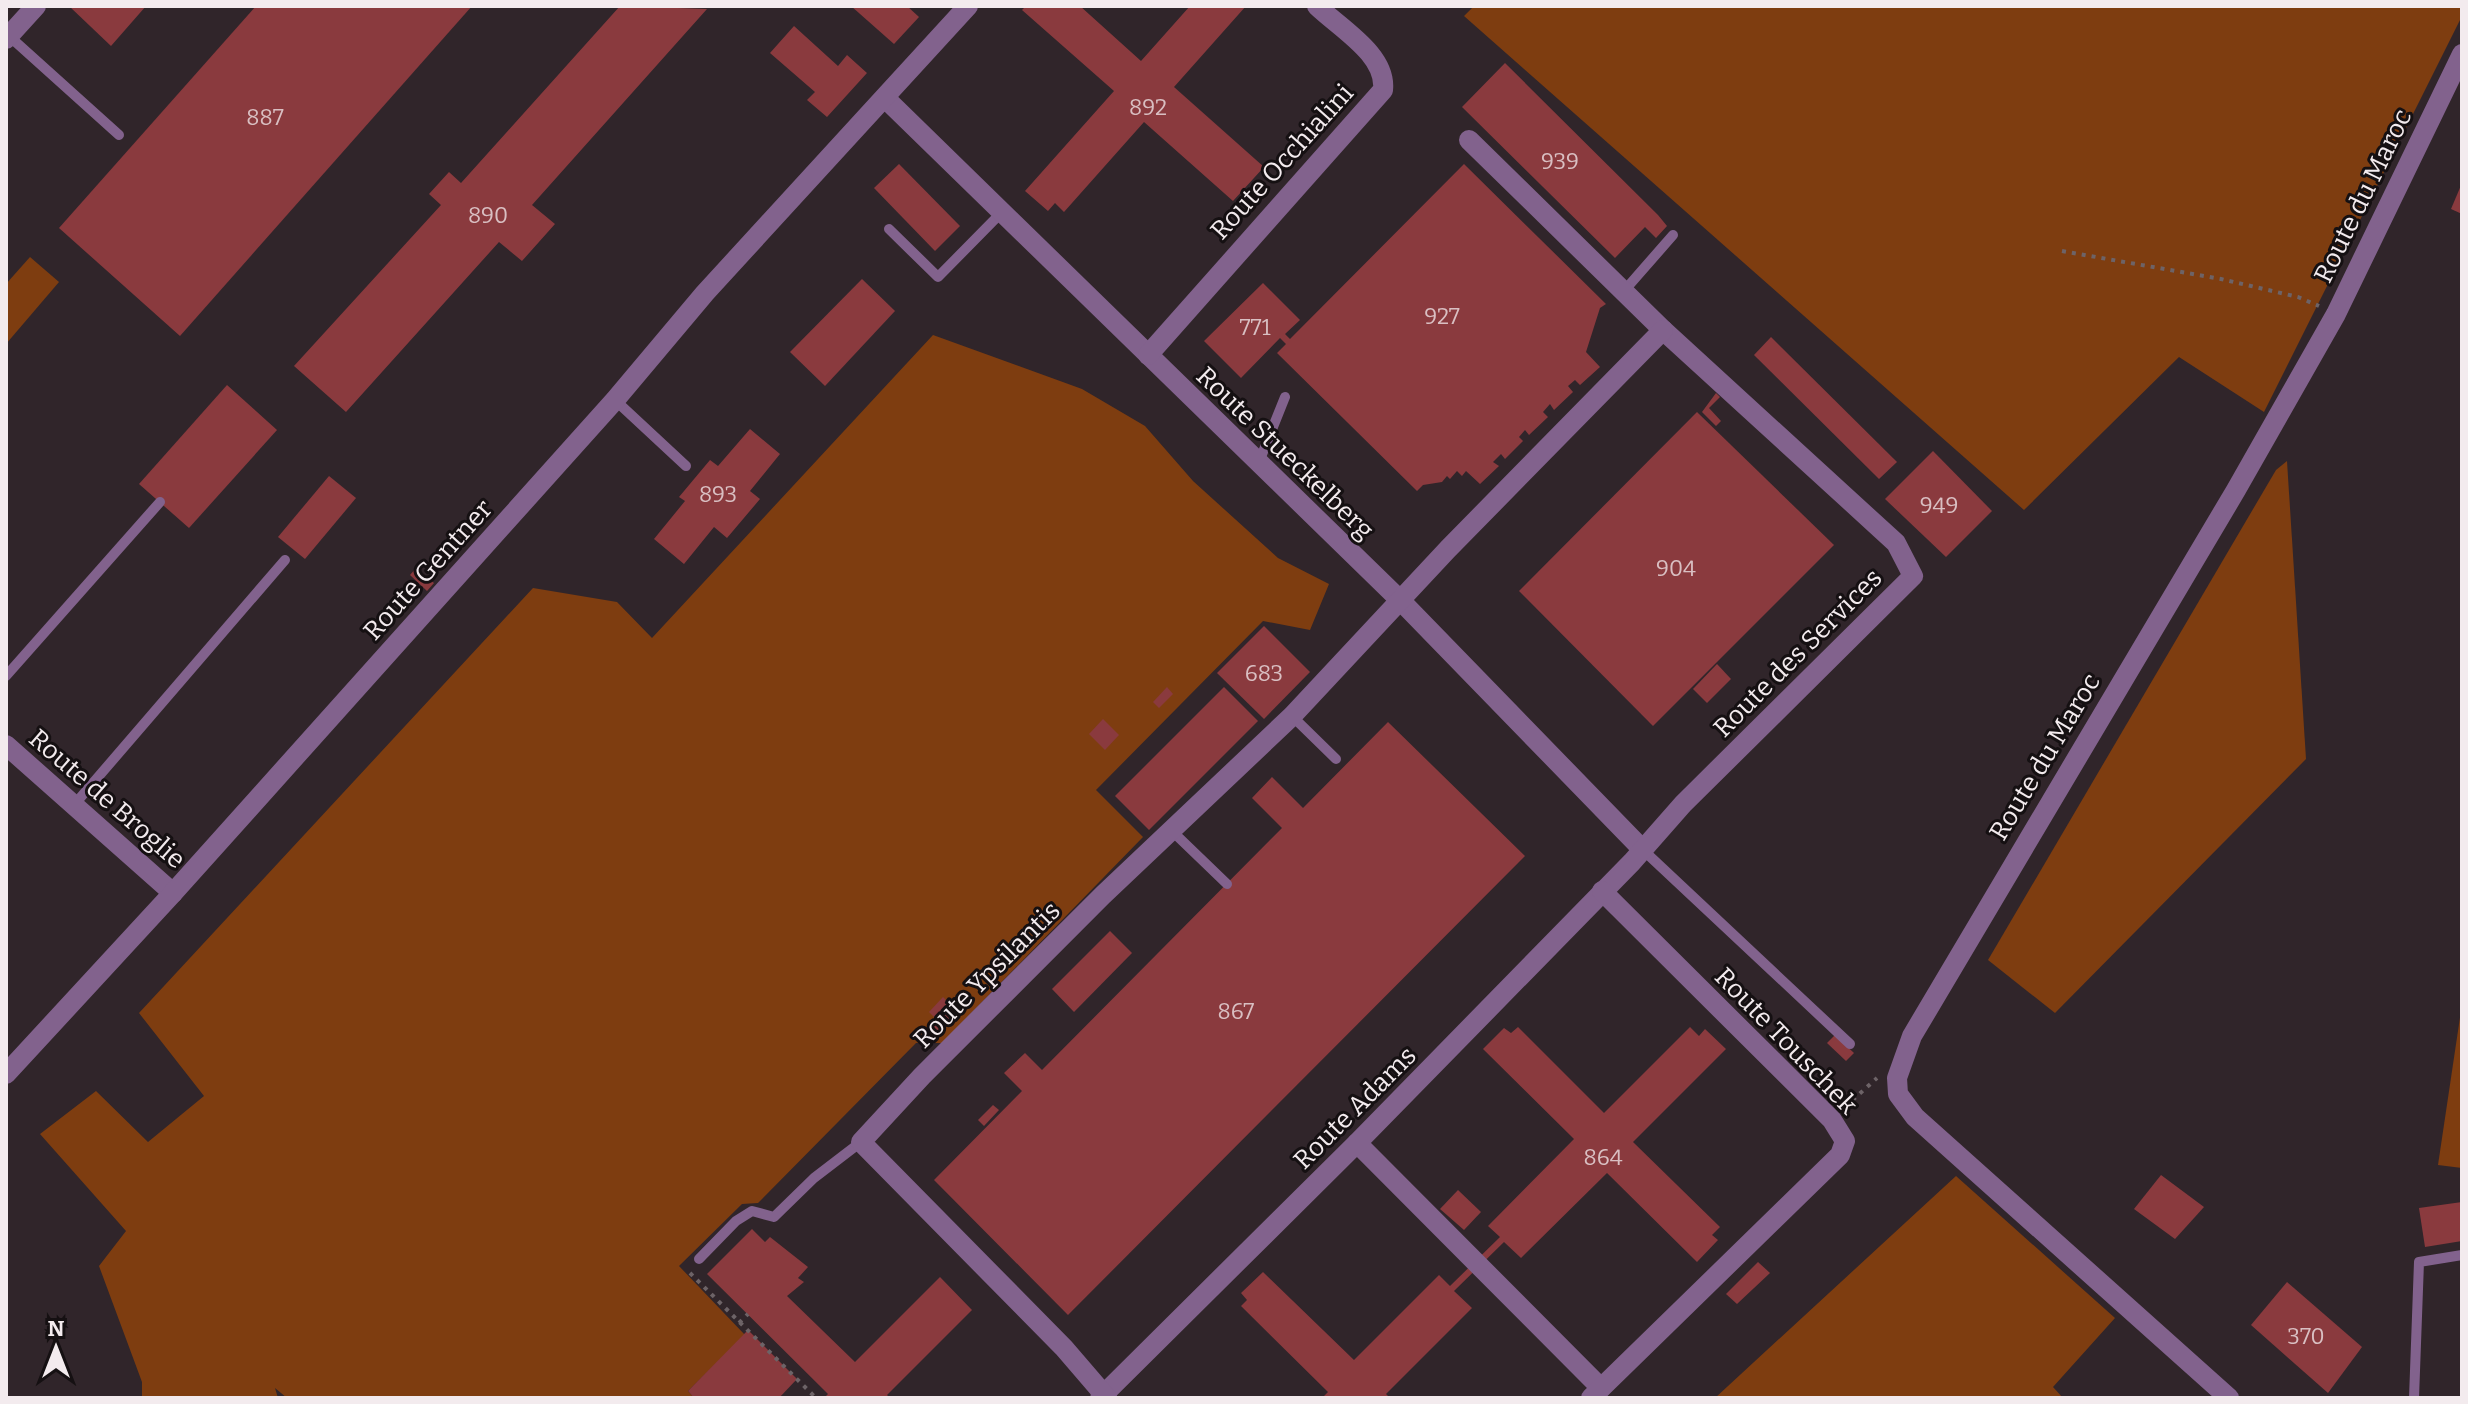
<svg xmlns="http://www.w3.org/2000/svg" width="2468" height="1404" font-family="Bitter,serif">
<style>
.green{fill:#7e3d10}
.building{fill:#8a3a3e}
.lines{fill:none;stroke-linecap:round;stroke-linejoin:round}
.path{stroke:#6d6367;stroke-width:4;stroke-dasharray:4 6;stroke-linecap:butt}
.service{stroke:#82628d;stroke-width:10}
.minor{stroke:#82628d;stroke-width:20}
.labels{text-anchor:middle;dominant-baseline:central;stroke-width:6;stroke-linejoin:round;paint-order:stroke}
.number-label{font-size:22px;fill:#d9bfc2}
.street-label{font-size:26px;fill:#f3ebee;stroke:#151012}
</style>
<rect width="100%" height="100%" fill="#30252a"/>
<g class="green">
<polygon points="1474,6 2462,6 2462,16 2264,412 2179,357 2024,510 1464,16"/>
<polygon points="30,257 59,282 6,344 6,284"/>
<polygon points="933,335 1082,389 1145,426 1193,481 1278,558 1329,584 1310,630 1263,621 1096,790 1143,837 942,1043 916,1043 758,1203 742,1204 679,1266 745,1335 688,1391 694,1398 287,1398 275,1388 278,1398 142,1398 142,1382 99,1266 126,1231 40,1134 96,1091 148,1142 204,1096 139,1013 533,588 617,602 652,638"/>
<polygon points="2287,461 2306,759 2055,1013 1988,960 2276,470"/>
<polygon points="2462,1004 2462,1168 2438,1165"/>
<polygon points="1956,1176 2115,1318 2053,1387 2063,1398 1715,1398"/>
</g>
<g class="building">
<polygon points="69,6 146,6 111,46"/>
<polygon points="256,6 472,6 180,336 59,228"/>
<polygon points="620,6 707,9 532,205 555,224 522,261 499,242 346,412 294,366 441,205 429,194 449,172 461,183"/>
<polygon points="851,6 907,6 919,17 894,44"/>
<polygon points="1026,6 1080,6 1141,61 1190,6 1246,6 1174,87 1264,167 1233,201 1144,122 1064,212 1055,203 1048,211 1025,191 1114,91 1022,10"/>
<polygon points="794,26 838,66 847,55 867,73 827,117 807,100 815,92 770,53"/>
<polygon points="1505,63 1658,215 1667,226 1656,238 1645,227 1615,258 1462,107"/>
<polygon points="899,164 960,226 935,251 874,188"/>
<polygon points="1464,164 1606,304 1600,308 1586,352 1600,367 1580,385 1575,380 1568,386 1573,392 1554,410 1550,404 1543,412 1548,417 1529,435 1525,430 1519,437 1523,441 1505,459 1501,454 1493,462 1499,466 1480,484 1466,471 1462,476 1457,471 1450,479 1447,476 1442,482 1423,485 1417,491 1277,353 1286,344 1280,338 1241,378 1204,341 1263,283 1300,320 1285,334 1290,339"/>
<polygon points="2462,183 2462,214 2451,209"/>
<polygon points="862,279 895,311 825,386 790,352"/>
<polygon points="1771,337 1897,462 1879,479 1754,355"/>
<polygon points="227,385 277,430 189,528 139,484"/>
<polygon points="1716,393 1720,397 1709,408 1721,421 1716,426 1702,412"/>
<polygon points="1697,412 1834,545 1653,726 1519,591"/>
<polygon points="750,429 780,454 750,491 760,499 727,538 714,527 684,564 654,539 685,501 679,497 710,460 718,466"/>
<polygon points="1933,451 1992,511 1946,557 1885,499"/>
<polygon points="329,476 356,498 305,559 278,537"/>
<polygon points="416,568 434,583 427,591 410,575"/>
<polygon points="1264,626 1310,672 1264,719 1217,673"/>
<polygon points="1717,664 1731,679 1707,703 1693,689"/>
<polygon points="1167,687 1173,694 1159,708 1153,702"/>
<polygon points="1224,687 1258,721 1149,830 1115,796"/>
<polygon points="1103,719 1119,735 1105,750 1089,734"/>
<polygon points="1388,722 1525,856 1068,1315 934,1180 1022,1091 1004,1073 1025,1053 1042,1070 1282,828 1252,798 1272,777 1303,808"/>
<polygon points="1110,931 1132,953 1074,1012 1052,989"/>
<polygon points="943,997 951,1005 937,1020 929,1012"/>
<polygon points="946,1013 952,1019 937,1034 931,1028"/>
<polygon points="1518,1027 1604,1113 1690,1027 1699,1036 1705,1029 1726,1049 1633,1142 1720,1227 1712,1235 1718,1240 1697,1262 1607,1173 1521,1258 1504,1242 1454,1291 1472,1308 1386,1394 1390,1398 1322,1398 1328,1392 1241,1306 1247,1300 1241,1293 1263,1272 1354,1360 1439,1275 1450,1286 1500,1237 1488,1226 1574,1139 1483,1049 1504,1028 1511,1033"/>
<polygon points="1835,1035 1854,1053 1846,1061 1827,1043"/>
<polygon points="993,1105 999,1110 984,1126 978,1120"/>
<polygon points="2161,1175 2204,1207 2175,1239 2134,1209"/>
<polygon points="1458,1190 1481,1212 1464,1230 1440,1209"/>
<polygon points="2462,1202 2462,1241 2425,1247 2419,1208"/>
<polygon points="752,1229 765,1242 770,1237 808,1267 798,1278 804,1282 787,1296 855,1362 940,1277 972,1310 887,1395 890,1398 824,1398 828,1394 707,1274"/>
<polygon points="1758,1262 1770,1273 1737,1304 1726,1294"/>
<polygon points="2287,1282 2362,1347 2328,1393 2251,1325"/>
<polygon points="748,1330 797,1379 779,1398 694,1398 688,1391"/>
</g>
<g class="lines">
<g class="path">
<polyline points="2062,251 2221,279 2298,297 2319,306"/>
<polyline points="1845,1107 1877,1078"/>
<polyline points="690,1273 816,1398"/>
<polyline points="739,1323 748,1314"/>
</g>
<g class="service">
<polyline points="9,36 119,135"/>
<polyline points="889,229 938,277 1002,212"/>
<polyline points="1624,291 1673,235"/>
<polyline points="615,400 686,466"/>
<polyline points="1259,462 1285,397"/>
<polyline points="6,676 160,502"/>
<polyline points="1292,716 1336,759"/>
<polyline points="74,805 285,560"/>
<polyline points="1172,831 1227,884"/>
<polyline points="1642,849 1850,1044"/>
<polyline points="699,1259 736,1221 752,1211 774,1217 814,1178 861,1142"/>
<polyline points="2414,1398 2419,1262 2462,1255"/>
</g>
<g class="minor">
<polyline points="6,39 36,6"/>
<polyline points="886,99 1401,601 1642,849"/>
<path d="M 1148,355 L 1383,90 C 1387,55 1341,29 1317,6"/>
<polyline points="6,745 173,893"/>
<polyline points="6,1074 173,893 615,400 705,293 968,6"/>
<polyline points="1357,1143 1601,1388"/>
<polyline points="1100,1398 1357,1143 1632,862 1683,804 1913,576 1896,543 1663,330 1469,140"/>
<polyline points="1107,1398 1064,1348 861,1142 922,1076 1103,895 1292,716 1448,549 1663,330"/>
<polyline points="1591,1398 1840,1155 1845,1141 1832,1120 1602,891"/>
<polyline points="2229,1398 1915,1117 1898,1094 1897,1078 1912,1036 2236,490 2336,314 2462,54"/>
</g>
</g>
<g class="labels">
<g class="number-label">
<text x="1148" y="107">892</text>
<text x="265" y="117">887</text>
<text x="1560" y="161">939</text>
<text x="488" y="215">890</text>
<text x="1442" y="316">927</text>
<text x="1255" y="327">771</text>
<text x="718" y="494">893</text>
<text x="1939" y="505">949</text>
<text x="1676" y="568">904</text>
<text x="1264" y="673">683</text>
<text x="1236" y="1011">867</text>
<text x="1603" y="1157">864</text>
<text x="2306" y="1336">370</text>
</g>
<g class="street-label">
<text transform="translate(1282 162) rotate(-48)">Route Occhialini</text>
<text transform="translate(2363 196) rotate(-64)">Route du Maroc</text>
<text transform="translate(1285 453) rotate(44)">Route Stueckelberg</text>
<text transform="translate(428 570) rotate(-48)">Route Gentner</text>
<text transform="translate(1798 653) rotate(-45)">Route des Services</text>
<text transform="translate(2045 757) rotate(-59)">Route du Maroc</text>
<text transform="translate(107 799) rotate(41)">Route de Broglie</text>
<text transform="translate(987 975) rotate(-45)">Route Ypsilantis</text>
<text transform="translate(1786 1041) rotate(46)">Route Touschek</text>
<text transform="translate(1355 1108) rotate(-45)">Route Adams</text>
</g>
</g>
<rect width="2468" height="1404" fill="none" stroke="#f3ebee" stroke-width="16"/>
<g transform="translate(56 1348)" stroke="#151012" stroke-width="6" paint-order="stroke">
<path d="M0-6L14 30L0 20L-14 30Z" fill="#f3ebee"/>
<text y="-12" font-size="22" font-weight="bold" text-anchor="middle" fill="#f3ebee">N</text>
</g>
</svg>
